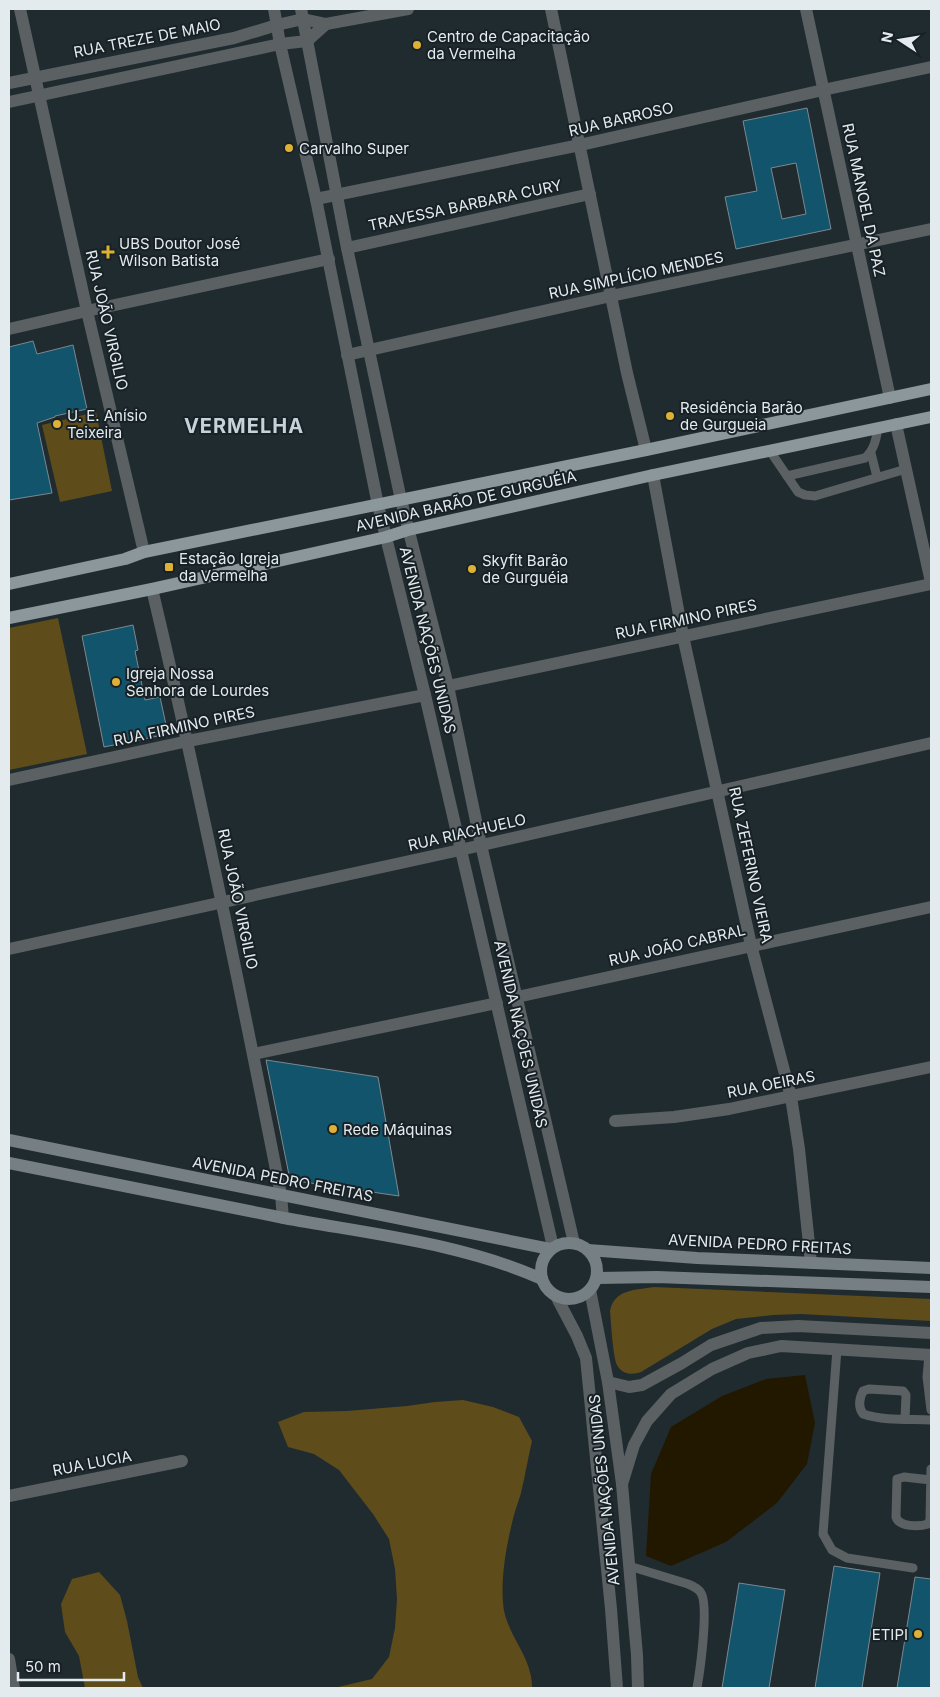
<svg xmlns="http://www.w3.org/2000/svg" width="940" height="1697" font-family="Inter,sans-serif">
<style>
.green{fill:#5e4c1a}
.water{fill:#221800}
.building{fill:#13546d;stroke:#7b888e;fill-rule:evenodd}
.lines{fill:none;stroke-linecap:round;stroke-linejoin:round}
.service{stroke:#5b6063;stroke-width:9}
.minor{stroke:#5b6063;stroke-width:12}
.tertiary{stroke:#5b6063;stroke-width:12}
.secondary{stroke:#767f83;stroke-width:12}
.primary{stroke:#8c979c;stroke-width:12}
.poi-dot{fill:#ddb133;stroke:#172126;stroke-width:2}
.labels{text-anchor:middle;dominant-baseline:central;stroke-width:4;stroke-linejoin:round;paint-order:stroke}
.poi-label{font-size:15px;fill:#e4ebee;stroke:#172126;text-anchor:start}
.street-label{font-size:15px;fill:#e4ebee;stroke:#172126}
.district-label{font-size:20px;font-weight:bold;letter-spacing:1px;fill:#c4d2d9;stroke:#172126}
</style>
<rect width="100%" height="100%" fill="#202b30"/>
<g class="green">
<polygon points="96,412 112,491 60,502 42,425"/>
<polygon points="58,618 87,754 9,770 9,628"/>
<path d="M 654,1287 L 931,1299 L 931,1321 L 801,1314 L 773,1315 L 736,1319 L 712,1329 L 641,1372 C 633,1375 622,1375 617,1365 C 613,1357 611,1322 610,1311 C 614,1289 636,1290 654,1287 Z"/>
<path d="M 463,1400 L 493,1407 L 519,1417 L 532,1441 C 528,1458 525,1476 521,1493 C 518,1503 514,1513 512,1523 C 506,1548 501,1577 503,1602 C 504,1633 533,1656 532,1688 L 334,1688 L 372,1679 L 389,1657 L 395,1628 L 397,1599 L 395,1569 L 389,1539 L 373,1514 L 339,1470 L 314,1454 L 288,1447 L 278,1422 L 304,1412 L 347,1411 L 407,1406 L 435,1402 Z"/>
<polygon points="99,1572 120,1595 127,1621 138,1677 143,1688 85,1688 79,1656 65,1632 61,1604 72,1579"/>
</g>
<polygon class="water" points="805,1375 815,1423 807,1464 777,1503 726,1542 671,1566 646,1556 651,1474 671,1427 722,1396 766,1379"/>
<g class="building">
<path d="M 807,108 L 831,229 L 736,249 L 725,197 L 757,191 L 743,121 ZM 796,163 L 806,214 L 782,219 L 771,168 Z"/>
<polygon points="33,341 37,354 73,345 87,409 55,416 55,417 37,423 52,493 9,500 9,347"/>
<polygon points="133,625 138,650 135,651 145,700 160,697 168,734 104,747 82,636"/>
<polygon points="266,1060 378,1077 399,1196 290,1180"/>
<polygon points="834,1566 880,1573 862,1688 815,1688"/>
<polygon points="915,1577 931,1579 931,1688 897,1688"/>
<polygon points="739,1583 785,1590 769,1688 722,1688"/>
</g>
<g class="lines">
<g class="service">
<polyline points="770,451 798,492 805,495 815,496 906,469"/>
<polyline points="871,453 877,477"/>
<path d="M 787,476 L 865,458 C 874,450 876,440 878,428"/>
<polyline points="837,1349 823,1534 832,1550 847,1558 913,1568"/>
<polyline points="929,1355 927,1377 931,1410"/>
<path d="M 905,1419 L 906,1395 L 903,1391 L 869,1389 L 863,1391 C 859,1399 858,1407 863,1414 C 884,1421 909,1419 931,1420"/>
<path d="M 931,1480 L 904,1477 L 897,1479 L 896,1517 C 899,1527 919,1527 928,1524 L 930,1520 L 931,1469"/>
<path d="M 629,1566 L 688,1584 C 693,1586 698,1588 701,1593 C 709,1606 700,1671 697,1688"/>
</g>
<g class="minor">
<polyline points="20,9 87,311 144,552"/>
<polyline points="551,9 627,373 646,450"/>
<polyline points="806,9 890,398"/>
<polyline points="9,83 234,38 277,25"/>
<polyline points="9,102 280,44"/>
<polyline points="316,199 580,145 823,90 931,67"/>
<polyline points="347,248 590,194"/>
<polyline points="9,329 87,311 329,259"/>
<polyline points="347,355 611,296 931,229"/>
<polyline points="896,424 931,582"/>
<polyline points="653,475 683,636 751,945 791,1097 799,1149 811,1263"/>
<path d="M 152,589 C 200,790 241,992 281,1195 L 283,1218"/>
<polyline points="448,686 931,584"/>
<polyline points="9,780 188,741 425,695"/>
<polyline points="9,949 460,850 931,743"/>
<polyline points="517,997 931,907"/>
<polyline points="254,1054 497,1003"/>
<polyline points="615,1121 674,1117 729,1109 931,1067"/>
<polyline points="608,1382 629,1387 642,1385 682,1363 711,1345 761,1328 798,1326 931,1333"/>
<polyline points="622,1484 634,1445 647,1421 671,1394 712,1369 748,1353 781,1346 931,1355"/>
<polyline points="9,1496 182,1461"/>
<polyline points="9,1659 14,1688"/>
</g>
<g class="tertiary">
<polyline points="274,9 280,44 316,199 378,505 425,695 553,1247"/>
<polyline points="301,9 347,248 401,500 448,686 481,845 574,1243"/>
<polyline points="277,25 303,19 326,24 408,9"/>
<polyline points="280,44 307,41 326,24"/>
<polyline points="590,1290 608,1382 622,1484 637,1655 638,1688"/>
<polyline points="556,1296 577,1336 586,1358 611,1609 617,1688"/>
</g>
<g class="secondary">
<polyline points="9,1140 550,1249"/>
<path d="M 9,1163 C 101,1181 192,1200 284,1218 C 371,1234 461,1243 542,1279"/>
<circle cx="569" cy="1271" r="28"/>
<polyline points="588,1250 697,1258 931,1268"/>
<polyline points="597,1278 657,1277 931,1287"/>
</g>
<g class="primary">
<polyline points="9,584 125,559 144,552 646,450 931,389"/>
<polyline points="9,618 152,589 386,537 408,530 653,475 931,417"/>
</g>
</g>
<g class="poi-dot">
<circle cx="417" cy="45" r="5"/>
<circle cx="289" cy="148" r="5"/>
<path d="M105.5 244.5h5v5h5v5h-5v5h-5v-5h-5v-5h5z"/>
<circle cx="670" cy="416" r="5"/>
<circle cx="57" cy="424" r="5"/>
<rect x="164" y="562" width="10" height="10" rx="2.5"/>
<circle cx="472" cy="569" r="5"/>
<circle cx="116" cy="682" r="5"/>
<circle cx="333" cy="1129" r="5"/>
<circle cx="918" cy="1634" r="5"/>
</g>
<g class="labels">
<g class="poi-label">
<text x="427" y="36">Centro de Capacitação<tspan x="427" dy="17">da Vermelha</tspan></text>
<text x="299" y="148">Carvalho Super</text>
<text x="119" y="243">UBS Doutor José<tspan x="119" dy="17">Wilson Batista</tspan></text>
<text x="680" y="407">Residência Barão<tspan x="680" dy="17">de Gurgueia</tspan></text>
<text x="67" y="415">U. E. Anísio<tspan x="67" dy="17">Teixeira</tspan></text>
<text x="179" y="558">Estação Igreja<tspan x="179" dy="17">da Vermelha</tspan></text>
<text x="482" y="560">Skyfit Barão<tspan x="482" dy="17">de Gurguéia</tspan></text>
<text x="126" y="673">Igreja Nossa<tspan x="126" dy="17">Senhora de Lourdes</tspan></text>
<text x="343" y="1129">Rede Máquinas</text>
<text x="908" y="1634" text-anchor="end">ETIPI</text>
</g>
<g class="street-label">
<text transform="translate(147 38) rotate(-11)">RUA TREZE DE MAIO</text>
<text transform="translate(621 119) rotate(-13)">RUA BARROSO</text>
<text transform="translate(864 200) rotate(78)">RUA MANOEL DA PAZ</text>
<text transform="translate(465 205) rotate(-12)">TRAVESSA BARBARA CURY</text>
<text transform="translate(636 275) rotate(-12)">RUA SIMPLÍCIO MENDES</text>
<text transform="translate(107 320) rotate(77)">RUA JOÃO VIRGILIO</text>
<text transform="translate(466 501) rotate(-13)">AVENIDA BARÃO DE GURGUÉIA</text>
<text transform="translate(686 619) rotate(-12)">RUA FIRMINO PIRES</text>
<text transform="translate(428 640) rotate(76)">AVENIDA NAÇÕES UNIDAS</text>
<text transform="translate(184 726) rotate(-12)">RUA FIRMINO PIRES</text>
<text transform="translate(467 832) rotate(-13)">RUA RIACHUELO</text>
<text transform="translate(751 865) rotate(78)">RUA ZEFERINO VIEIRA</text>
<text transform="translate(238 899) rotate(78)">RUA JOÃO VIRGILIO</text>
<text transform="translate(677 945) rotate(-13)">RUA JOÃO CABRAL</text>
<text transform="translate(521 1034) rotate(77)">AVENIDA NAÇÕES UNIDAS</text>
<text transform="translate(771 1084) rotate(-11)">RUA OEIRAS</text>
<text transform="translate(283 1179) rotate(11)">AVENIDA PEDRO FREITAS</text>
<text transform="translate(760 1244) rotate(3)">AVENIDA PEDRO FREITAS</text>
<text transform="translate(92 1463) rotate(-11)">RUA LUCIA</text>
<text transform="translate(604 1490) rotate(-96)">AVENIDA NAÇÕES UNIDAS</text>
</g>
<g class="district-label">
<text x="244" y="426">VERMELHA</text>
</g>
</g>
<rect width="940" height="1697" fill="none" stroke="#e4ebee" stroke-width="20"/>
<g transform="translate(900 40) rotate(282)" stroke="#172126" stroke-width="4" paint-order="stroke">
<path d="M0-4L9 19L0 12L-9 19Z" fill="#e4ebee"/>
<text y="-8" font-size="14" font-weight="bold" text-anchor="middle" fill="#e4ebee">N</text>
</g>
<path d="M18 1672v8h106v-8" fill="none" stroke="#e4ebee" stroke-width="2.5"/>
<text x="25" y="1672" font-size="15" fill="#e4ebee" stroke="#172126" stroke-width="4" paint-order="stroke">50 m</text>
</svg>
